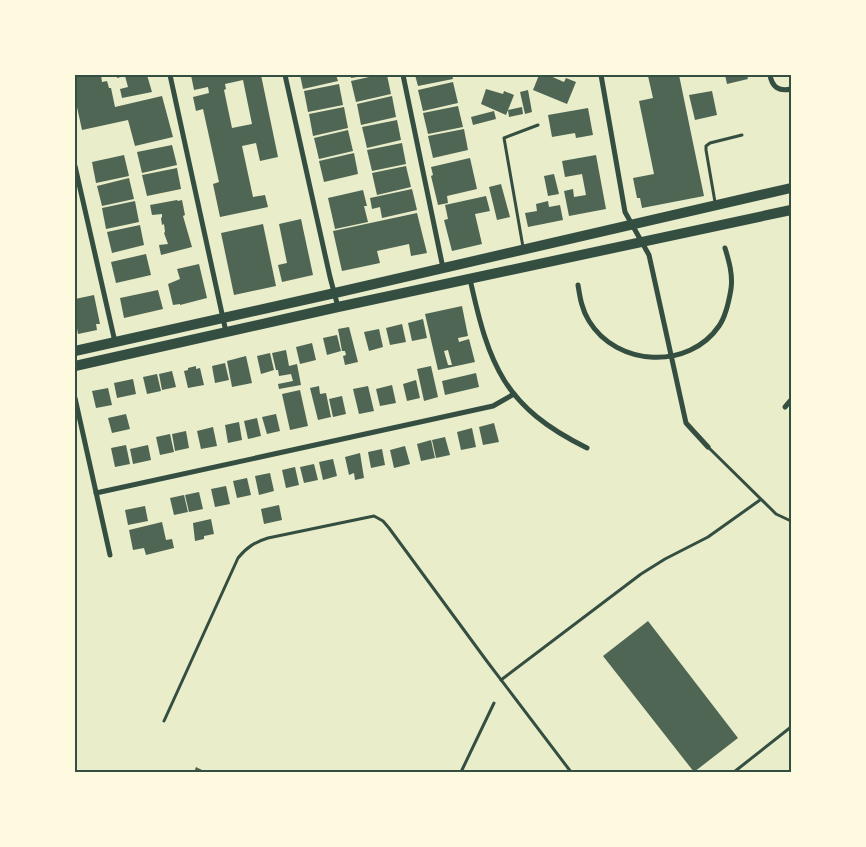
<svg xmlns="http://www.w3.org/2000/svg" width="866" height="847" font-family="Jost,sans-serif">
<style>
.building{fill:#4f6655;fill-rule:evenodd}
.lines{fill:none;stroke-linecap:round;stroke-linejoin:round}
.service{stroke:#344e41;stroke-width:3}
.minor{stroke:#344e41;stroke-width:5}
.primary{stroke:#344e41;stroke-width:10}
.neatline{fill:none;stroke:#344e41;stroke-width:2}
</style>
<rect width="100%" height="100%" fill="#e9edc9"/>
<g class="building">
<polygon points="75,75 101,75 102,82 107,81 109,88 111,88 115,107 162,96 173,137 135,146 128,120 82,130 75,98"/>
<polygon points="117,75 147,75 152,92 122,98 120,89 128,87 125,76 117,78"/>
<path d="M 191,75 L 261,75 L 278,157 L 260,161 L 256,143 L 242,146 L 253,197 L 265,195 L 268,207 L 220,217 L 213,184 L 219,182 L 203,109 L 196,111 L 193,97 L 209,93 L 208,87 L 194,90 ZM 243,80 L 252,124 L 232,128 L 224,90 L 226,89 L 225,84 Z"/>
<polygon points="300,75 336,75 338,81 303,89"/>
<polygon points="351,75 363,75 363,76 351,78"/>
<polygon points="378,75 387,75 391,94 356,102 351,81"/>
<polygon points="415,75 452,75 453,79 418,86"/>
<polygon points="539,75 548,75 564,82 566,78 576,82 567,104 533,90"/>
<polygon points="679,75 704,196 642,208 640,198 637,198 633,178 654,174 639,101 653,98 648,76"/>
<polygon points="725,75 747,75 748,79 727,84"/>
<polygon points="453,82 458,103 423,111 418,90"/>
<polygon points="339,84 343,105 308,112 304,91"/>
<polygon points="486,89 503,94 504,91 514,95 506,115 481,104"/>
<polygon points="528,90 532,112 525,114 520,92"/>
<polygon points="712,91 717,115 695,120 689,95"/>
<polygon points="392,96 396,117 361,125 357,104"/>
<polygon points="458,106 463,127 428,134 423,113"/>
<polygon points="344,107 348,128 313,136 309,114"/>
<polygon points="522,107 523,114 509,117 508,110"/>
<polygon points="588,108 593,135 576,138 575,133 552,137 548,115"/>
<polygon points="494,111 496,119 473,125 471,117"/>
<polygon points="397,120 401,140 367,148 362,127"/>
<polygon points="464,129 468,150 433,158 428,136"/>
<polygon points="348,130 353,151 319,159 314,138"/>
<polygon points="402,143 406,164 372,171 367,150"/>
<polygon points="172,145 177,165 142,173 137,152"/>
<polygon points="354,153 358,174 324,182 319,161"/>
<polygon points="124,155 129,176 96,183 92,162"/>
<polygon points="596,155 606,209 569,216 564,191 573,189 574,197 586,195 582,174 565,177 562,161"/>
<polygon points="470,158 477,189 447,196 448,203 438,205 431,176 433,175 431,167"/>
<polygon points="406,166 411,187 377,195 372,173"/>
<polygon points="177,168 181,189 147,196 142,175"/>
<polygon points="554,174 559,194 548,196 544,176"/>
<polygon points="129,178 134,199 102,206 97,186"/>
<polygon points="501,184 510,217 497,220 489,187"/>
<polygon points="412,189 417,210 382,218 380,207 372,209 370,198"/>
<polygon points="363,190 367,206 364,206 368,222 335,229 328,198"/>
<polygon points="486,196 490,211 475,214 482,244 452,251 444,220 448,219 445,205"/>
<polygon points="177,200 178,201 182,200 185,215 183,216 192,247 161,255 159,245 168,244 164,233 165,232 164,224 162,225 161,218 162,217 162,214 152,215 150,205"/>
<polygon points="135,201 139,222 106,229 102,208"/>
<polygon points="548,201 549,207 560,205 563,220 528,227 525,213 537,211 536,204"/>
<polygon points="417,213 427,253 411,256 409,244 377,251 380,263 342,271 333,231"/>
<polygon points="301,219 313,275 282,282 278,265 287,263 279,224"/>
<polygon points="263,224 276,286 234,295 221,233"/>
<polygon points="140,225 144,245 112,253 107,232"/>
<polygon points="146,254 151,275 116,283 111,262"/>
<polygon points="199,264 207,298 180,305 180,304 173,305 168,284 180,279 177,269"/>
<polygon points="158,290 163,309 124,318 120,298"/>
<polygon points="94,295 100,324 96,324 97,330 78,334 75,317 75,299"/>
<path d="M 462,306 L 468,336 L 458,338 L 459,342 L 469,339 L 475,362 L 438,370 L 425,314 ZM 448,350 L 452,365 L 448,365 L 444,351 Z"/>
<polygon points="423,319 427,338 412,341 408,323"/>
<polygon points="402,324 406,342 390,345 386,328"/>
<polygon points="349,327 358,362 345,365 343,356 346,355 345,351 342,351 338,329"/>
<polygon points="379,329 383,347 369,351 364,332"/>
<polygon points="337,335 341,351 327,355 323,338"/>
<polygon points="312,343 316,360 300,364 296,347"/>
<polygon points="286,350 289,366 297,364 301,385 279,389 278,384 293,381 291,374 279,376 278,370 276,370 272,353"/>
<polygon points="270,353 274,370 261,374 257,356"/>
<polygon points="246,356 252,383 232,387 227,361"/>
<polygon points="225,363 229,380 215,383 212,366"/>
<polygon points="196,366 196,369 200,368 204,385 188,388 184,371 188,370 188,368"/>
<polygon points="431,366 438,397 424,401 417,369"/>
<polygon points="172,371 176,387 162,390 159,374"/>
<polygon points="476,373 479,387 445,395 442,381"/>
<polygon points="157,374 161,391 147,394 143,377"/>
<polygon points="133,379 136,394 117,398 114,383"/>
<polygon points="416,380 420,398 407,401 403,384"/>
<polygon points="392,385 396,403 380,406 376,389"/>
<polygon points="319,386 320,394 326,393 331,417 318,420 310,388"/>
<polygon points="368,386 374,411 359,414 353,389"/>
<polygon points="108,388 112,405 96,408 92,391"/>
<polygon points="300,390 308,426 290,430 282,394"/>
<polygon points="342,396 346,414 333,417 329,399"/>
<polygon points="126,414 130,429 112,433 108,418"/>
<polygon points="276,414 280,431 267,434 262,417"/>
<polygon points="257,418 261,436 248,439 244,421"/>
<polygon points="239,422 242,440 228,443 225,425"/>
<polygon points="494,423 499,442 483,445 479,427"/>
<polygon points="213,427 217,446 201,449 197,431"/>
<polygon points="472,428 476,447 461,450 457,432"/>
<polygon points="186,431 189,448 175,451 172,434"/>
<polygon points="170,434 174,452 160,455 156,437"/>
<polygon points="445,437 450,455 436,458 432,440"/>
<polygon points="431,440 435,458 421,461 417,444"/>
<polygon points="126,445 130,464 115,467 111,448"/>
<polygon points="148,445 151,460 133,464 130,449"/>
<polygon points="405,446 410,464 394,468 390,450"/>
<polygon points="382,449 385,465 371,468 368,452"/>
<polygon points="360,453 364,478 355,480 354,473 349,475 345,457"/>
<polygon points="333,459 337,476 323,480 319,462"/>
<polygon points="314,464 318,480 304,483 300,467"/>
<polygon points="295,467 299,485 286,488 282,470"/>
<polygon points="270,473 274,491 259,495 255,476"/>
<polygon points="247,478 251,495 237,498 233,481"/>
<polygon points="226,486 230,504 215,507 211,489"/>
<polygon points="199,492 203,509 189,512 185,495"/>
<polygon points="184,495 188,512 174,515 170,498"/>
<polygon points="279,505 282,520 264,524 261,509"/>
<polygon points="145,506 148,521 128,525 125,510"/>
<polygon points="211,519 214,534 204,536 204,539 195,541 193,523"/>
<polygon points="162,522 166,540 172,539 174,548 146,555 144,548 133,550 129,530"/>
<polygon points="648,621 738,738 694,772 603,656"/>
<polygon points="196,767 206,772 194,772"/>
</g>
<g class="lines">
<g class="service">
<polyline points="715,202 706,150 706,146 710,143 742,135"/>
<polyline points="523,247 504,138 538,125"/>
<polyline points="708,447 769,507 776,514 791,521"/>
<polyline points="501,680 641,574 665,559 708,537 760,500"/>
<path d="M 164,721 L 238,558 C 247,547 255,542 268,538 L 374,516 L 383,521 L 389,528 L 486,660 L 571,772"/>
<polyline points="461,772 494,703"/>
<polyline points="734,772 791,727"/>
</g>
<g class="minor">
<polyline points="170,75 226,332"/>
<polyline points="285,75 330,277 338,307"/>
<polyline points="403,75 443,268"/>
<polyline points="601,75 625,212 649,255 686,423 708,447"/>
<path d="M 770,75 C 772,87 779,92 791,89"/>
<polyline points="75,166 115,342"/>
<path d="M 470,279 C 489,366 504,407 587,448"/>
<path d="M 578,285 C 580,298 582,310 589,321 C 617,367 689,370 719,326 C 726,316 729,301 731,289 C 733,275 729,261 725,248"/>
<polyline points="75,398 110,555"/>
<polyline points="785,407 791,400"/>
<polyline points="96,493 493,406 514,394"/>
</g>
<g class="primary">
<polyline points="75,351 335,293 791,188"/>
<polyline points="75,366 338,307 791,210"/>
</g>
</g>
<rect width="866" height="847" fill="none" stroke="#fefae0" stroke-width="152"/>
<rect x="76" y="76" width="714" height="695" class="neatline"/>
</svg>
